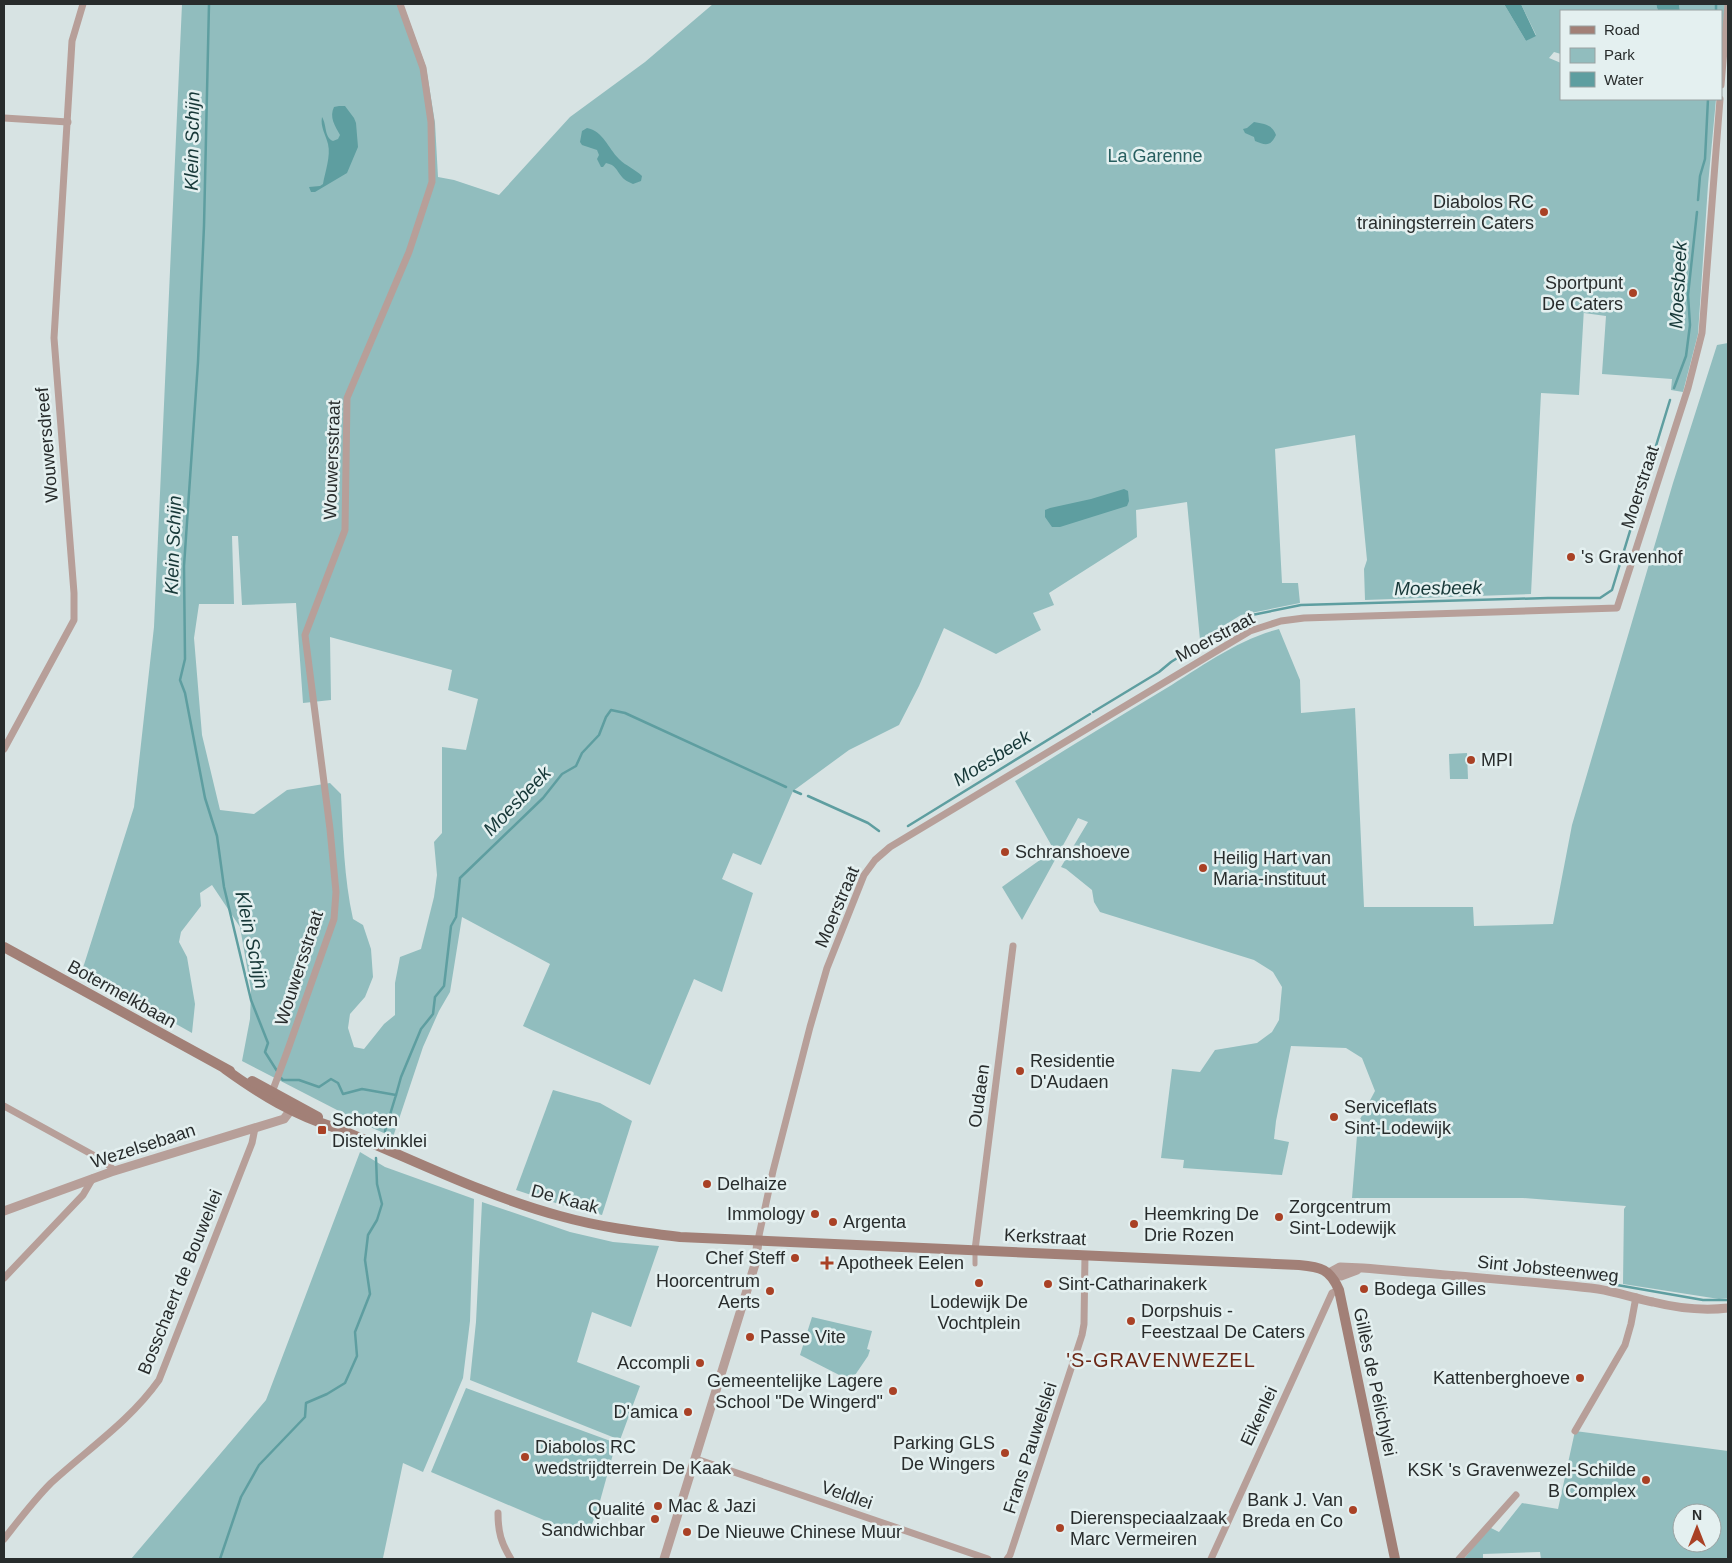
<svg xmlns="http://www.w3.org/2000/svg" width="1732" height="1563" font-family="Arial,sans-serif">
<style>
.green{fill:#91bdbe;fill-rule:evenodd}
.water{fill:#5e9ea0}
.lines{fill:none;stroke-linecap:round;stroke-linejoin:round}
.stream{stroke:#5e9ea0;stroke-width:2.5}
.pedestrian{stroke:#b79f99;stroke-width:5}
.minor{stroke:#b79f99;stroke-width:7}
.tertiary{stroke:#b79f99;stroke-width:9}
.secondary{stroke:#a28077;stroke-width:10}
.poi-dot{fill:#a94125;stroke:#e4f0f0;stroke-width:2}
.labels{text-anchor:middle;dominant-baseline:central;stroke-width:5;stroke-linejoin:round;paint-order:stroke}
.park-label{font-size:18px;fill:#275e5f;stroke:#e4f0f0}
.poi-label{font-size:18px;fill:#282c2c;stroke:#e4f0f0;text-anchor:start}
.street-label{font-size:18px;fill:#282c2c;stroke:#e4f0f0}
.water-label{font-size:19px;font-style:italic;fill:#173838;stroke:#e4f0f0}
.quarter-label{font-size:20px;letter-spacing:1px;fill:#6c2918;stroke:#e4f0f0}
</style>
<rect width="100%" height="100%" fill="#d7e3e3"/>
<g class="green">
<path d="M 182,4 L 403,4 L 426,67 L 435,123 L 438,177 L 454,180 L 499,195 L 570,117 L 645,62 L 713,4 L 1504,4 L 1526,41 L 1536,35 L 1521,4 L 1656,4 L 1658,11 L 1561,11 L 1561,54 L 1554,52 L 1549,58 L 1561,63 L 1561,99 L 1716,99 L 1708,185 L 1698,334 L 1683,392 L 1671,390 L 1672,379 L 1602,374 L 1606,316 L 1584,313 L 1584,308 L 1579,395 L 1541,393 L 1531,594 L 1365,600 L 1364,569 L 1367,560 L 1355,435 L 1275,449 L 1282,583 L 1298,583 L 1300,603 L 1241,615 L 1200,640 L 1187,502 L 1136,510 L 1137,537 L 1049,593 L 1054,605 L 1033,613 L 1041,630 L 996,654 L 944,628 L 919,686 L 899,725 L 849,750 L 793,791 L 761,865 L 733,853 L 722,879 L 753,893 L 722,992 L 694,979 L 650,1085 L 523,1026 L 550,964 L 462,917 L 450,992 L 439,1011 L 423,1047 L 393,1137 L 370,1127 L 242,1061 L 250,1019 L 251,990 L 240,927 L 212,885 L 200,893 L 201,906 L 181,932 L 179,942 L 187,957 L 195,1004 L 192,1033 L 82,971 L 134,807 L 154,627 ZM 232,536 L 238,536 L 242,605 L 296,603 L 303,703 L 331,700 L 330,637 L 452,670 L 448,690 L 478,699 L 466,750 L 442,747 L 442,833 L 434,842 L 437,875 L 434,897 L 421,949 L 400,957 L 395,983 L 395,1015 L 384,1024 L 364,1049 L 354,1047 L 348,1028 L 350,1014 L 365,997 L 373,977 L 371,949 L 363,925 L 353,919 C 344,878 343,836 341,794 L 330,783 L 287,790 L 254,814 L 220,810 L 202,735 L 194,638 L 199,604 L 234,604 Z"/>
<polygon points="1679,4 1725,4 1721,51 1721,11 1680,11"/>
<path d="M 1728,343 L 1728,1298 L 1719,1299 L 1623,1284 L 1624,1209 L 1626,1206 L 1523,1198 L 1352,1198 L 1358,1123 L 1375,1091 L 1362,1058 L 1346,1048 L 1291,1046 L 1276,1121 L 1274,1139 L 1289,1142 L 1282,1175 L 1183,1168 L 1184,1160 L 1161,1158 L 1172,1069 L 1200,1072 L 1215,1050 L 1257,1043 L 1272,1032 L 1279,1020 L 1282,987 L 1273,972 L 1254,960 L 1100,912 L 1094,902 L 1092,890 L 1066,869 L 1061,867 L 1088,822 L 1078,818 L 1022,920 L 1002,887 L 1054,850 L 1015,781 C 1065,750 1115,719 1165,689 C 1201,667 1238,639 1279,629 L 1300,680 L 1301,713 L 1355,708 L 1364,907 L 1473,907 L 1474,926 L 1553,924 L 1572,825 L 1673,483 L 1717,345 Z"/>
<polygon points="1467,753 1468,779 1450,779 1449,754"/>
<polygon points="553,1090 600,1103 632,1121 602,1215 562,1205 516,1190"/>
<polygon points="360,1152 385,1167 474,1199 470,1321 463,1378 423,1472 403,1463 383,1558 386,1559 131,1559 266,1400"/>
<polygon points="482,1202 570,1232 613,1242 659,1246 631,1327 592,1312 577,1362 640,1386 620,1440 470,1380 476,1322"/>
<polygon points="812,1317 872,1331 867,1349 870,1350 868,1356 851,1381 800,1355"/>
<polygon points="466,1388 616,1443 597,1512 586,1538 431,1472"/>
<path d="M 1575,1431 L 1728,1451 L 1728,1559 L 1541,1559 L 1540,1552 L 1483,1554 L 1483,1559 L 1464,1559 L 1489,1527 L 1499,1532 L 1522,1503 L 1558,1509 ZM 1682,1513 L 1712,1513 L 1712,1543 L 1682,1543 Z"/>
</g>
<g class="water">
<polygon points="1504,4 1521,4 1536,36 1526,41"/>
<polygon points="1656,4 1679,4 1680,11 1658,11"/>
<path d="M 339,106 L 345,106 L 354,118 L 356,123 L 358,147 L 347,173 L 315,192 L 311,192 L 309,187 L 320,186 L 323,184 C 325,172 331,156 328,144 C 326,135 320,127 322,117 C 327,125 324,137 333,141 L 338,139 L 340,135 C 335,126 329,117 334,107 Z"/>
<path d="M 1254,122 C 1264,124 1272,124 1276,135 C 1271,146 1266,146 1255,141 L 1254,137 L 1245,133 L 1243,129 L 1247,128 Z"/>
<path d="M 587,128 C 603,131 608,148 619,159 C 626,166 635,169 642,176 L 641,181 L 633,184 C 629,182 624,180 622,177 C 616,170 616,165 606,163 L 603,167 L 601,167 L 597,159 L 599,155 L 597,150 L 582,145 L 580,142 L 582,131 Z"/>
<polygon points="1124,489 1128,491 1129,501 1127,506 1060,527 1052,527 1045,517 1045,510 1050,508 1091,499"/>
</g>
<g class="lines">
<g class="stream">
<polyline points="209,4 204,226 198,362 184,566 185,659 180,680 185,693 205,798 217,836 224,887 251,1000 268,1043 265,1052 277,1071"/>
<polyline points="1716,11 1716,4"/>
<polyline points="1698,200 1700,176 1705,159 1708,99"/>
<polyline points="1674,388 1686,356 1690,325 1688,295 1697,212"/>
<polyline points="1093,712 1159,672 1171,662 1212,636 1247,616 1301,605 1548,598 1600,598 1612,590 1670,400"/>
<polyline points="794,791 801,794"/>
<polyline points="808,796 868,823 879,831"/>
<polyline points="908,826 1090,714"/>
<polyline points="281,1078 283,1080 299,1080 319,1087 331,1079 338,1083 343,1094 362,1089 396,1095 385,1131"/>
<polyline points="396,1095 401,1077 421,1029 433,1014 435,997 444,986 451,926 456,917 460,878 543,798 562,774 576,766 582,753 599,735 606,717 611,710 625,713 786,787"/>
<polyline points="1617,1285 1703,1300 1728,1300"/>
<polyline points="220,1559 241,1497 259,1465 305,1417 306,1403 327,1394 345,1383 357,1356 355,1332 370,1294 365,1260 368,1235 377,1220 382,1204 377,1184 376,1158"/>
</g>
<polyline class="pedestrian" points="975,1264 975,1250"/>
<g class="minor">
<polyline points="1721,85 1728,4"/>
<polyline points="4,118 68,122"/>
<polyline points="4,749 74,620 74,593 54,338 72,41 83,4"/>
<polyline points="271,1095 287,1052 334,919 336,892 330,829 305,635 345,530 347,398 409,252 432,182 431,122 423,68 400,4"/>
<polyline points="4,1106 104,1161 115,1171"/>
<polyline points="758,1240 773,1171 810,1027 827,968 864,875 875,860 890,847 1250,631 1281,621 1304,618 1617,608 1688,388 1702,333 1720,99"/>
<polyline points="975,1250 1013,946"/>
<polyline points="4,1278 83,1195 93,1178"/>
<polyline points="1575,1431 1625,1345 1631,1324 1636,1297"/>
<polyline points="696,1459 988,1559"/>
<path d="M 498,1513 C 498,1532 501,1543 511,1559"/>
<path d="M 4,1539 C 19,1520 34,1500 51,1483 C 88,1449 130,1421 159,1380 L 252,1143 L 255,1128"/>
<polyline points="1007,1559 1010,1555 1082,1335 1084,1324 1085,1255"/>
<polyline points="1211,1559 1332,1293 1339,1290"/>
<polyline points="1459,1559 1516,1495"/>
</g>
<g class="tertiary">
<polyline points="4,1211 111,1172 284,1119 290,1111"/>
<path d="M 1329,1273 L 1340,1267 L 1363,1268 C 1441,1275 1520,1280 1598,1289 C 1617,1292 1634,1298 1653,1302 C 1677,1308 1703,1311 1728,1308"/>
<polyline points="1329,1273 1341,1276 1357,1270"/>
<polyline points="664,1559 756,1261 758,1240"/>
</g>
<g class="secondary">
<polyline points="4,947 230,1071"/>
<path d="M 225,1069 C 261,1095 294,1115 336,1128 C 410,1158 482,1195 560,1216 C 599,1227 639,1232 680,1237 L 1299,1265 C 1321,1267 1330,1269 1339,1290 L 1395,1559"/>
<polyline points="252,1081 318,1117"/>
</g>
</g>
<g class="poi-dot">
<circle cx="1544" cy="212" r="5"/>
<circle cx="1633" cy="293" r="5"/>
<circle cx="1571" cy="557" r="5"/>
<circle cx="1471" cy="760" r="5"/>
<circle cx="1005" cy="852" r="5"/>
<circle cx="1203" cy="868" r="5"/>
<circle cx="1020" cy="1071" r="5"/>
<circle cx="1334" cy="1117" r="5"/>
<rect x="317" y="1125" width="10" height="10" rx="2.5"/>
<circle cx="707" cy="1184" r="5"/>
<circle cx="815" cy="1214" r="5"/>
<circle cx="1279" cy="1217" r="5"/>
<circle cx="833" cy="1222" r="5"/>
<circle cx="1134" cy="1224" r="5"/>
<circle cx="795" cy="1258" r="5"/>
<path d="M824.5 1255.5h5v5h5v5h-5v5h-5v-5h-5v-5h5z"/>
<circle cx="979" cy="1283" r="5"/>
<circle cx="1048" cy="1284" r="5"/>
<circle cx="1364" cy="1289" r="5"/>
<circle cx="770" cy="1291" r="5"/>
<circle cx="1131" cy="1321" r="5"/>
<circle cx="750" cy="1337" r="5"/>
<circle cx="700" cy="1363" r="5"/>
<circle cx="1580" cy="1378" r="5"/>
<circle cx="893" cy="1391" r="5"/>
<circle cx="688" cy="1412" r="5"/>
<circle cx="1005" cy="1453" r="5"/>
<circle cx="525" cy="1457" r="5"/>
<circle cx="1646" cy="1480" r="5"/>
<circle cx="658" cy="1506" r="5"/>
<circle cx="1353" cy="1510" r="5"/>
<circle cx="655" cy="1519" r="5"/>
<circle cx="1060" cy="1528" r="5"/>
<circle cx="687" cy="1532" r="5"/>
</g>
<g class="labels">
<g class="park-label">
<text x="1155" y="156">La Garenne</text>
</g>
<g class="poi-label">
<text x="1534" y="202" text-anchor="end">Diabolos RC<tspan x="1534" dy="21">trainingsterrein Caters</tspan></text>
<text x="1623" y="283" text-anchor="end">Sportpunt<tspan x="1623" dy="21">De Caters</tspan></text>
<text x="1581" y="557">'s Gravenhof</text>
<text x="1481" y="760">MPI</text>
<text x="1015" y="852">Schranshoeve</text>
<text x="1213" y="858">Heilig Hart van<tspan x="1213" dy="21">Maria-instituut</tspan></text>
<text x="1030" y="1061">Residentie<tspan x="1030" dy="21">D'Audaen</tspan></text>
<text x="1344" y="1107">Serviceflats<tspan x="1344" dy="21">Sint-Lodewijk</tspan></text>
<text x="332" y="1120">Schoten<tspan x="332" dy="21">Distelvinklei</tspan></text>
<text x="717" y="1184">Delhaize</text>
<text x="1289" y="1207">Zorgcentrum<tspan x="1289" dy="21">Sint-Lodewijk</tspan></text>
<text x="805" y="1214" text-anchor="end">Immology</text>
<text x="1144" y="1214">Heemkring De<tspan x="1144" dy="21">Drie Rozen</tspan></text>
<text x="843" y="1222">Argenta</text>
<text x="785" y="1258" text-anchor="end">Chef Steff</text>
<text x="837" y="1263">Apotheek Eelen</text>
<text x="760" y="1281" text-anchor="end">Hoorcentrum<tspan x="760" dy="21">Aerts</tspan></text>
<text x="1058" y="1284">Sint-Catharinakerk</text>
<text x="1374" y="1289">Bodega Gilles</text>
<text x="979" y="1302" text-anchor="middle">Lodewijk De<tspan x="979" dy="21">Vochtplein</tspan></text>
<text x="1141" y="1311">Dorpshuis -<tspan x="1141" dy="21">Feestzaal De Caters</tspan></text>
<text x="760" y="1337">Passe Vite</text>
<text x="690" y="1363" text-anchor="end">Accompli</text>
<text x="1570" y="1378" text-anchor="end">Kattenberghoeve</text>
<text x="883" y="1381" text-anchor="end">Gemeentelijke Lagere<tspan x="883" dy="21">School "De Wingerd"</tspan></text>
<text x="678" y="1412" text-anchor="end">D'amica</text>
<text x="995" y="1443" text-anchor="end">Parking GLS<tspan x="995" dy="21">De Wingers</tspan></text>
<text x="535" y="1447">Diabolos RC<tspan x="535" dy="21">wedstrijdterrein De Kaak</tspan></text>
<text x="1636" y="1470" text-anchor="end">KSK 's Gravenwezel-Schilde<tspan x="1636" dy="21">B Complex</tspan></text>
<text x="1343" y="1500" text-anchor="end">Bank J. Van<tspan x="1343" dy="21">Breda en Co</tspan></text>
<text x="668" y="1506">Mac &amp; Jazi</text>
<text x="645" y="1509" text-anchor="end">Qualité<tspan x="645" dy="21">Sandwichbar</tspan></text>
<text x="1070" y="1518">Dierenspeciaalzaak<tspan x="1070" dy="21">Marc Vermeiren</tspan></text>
<text x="697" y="1532">De Nieuwe Chinese Muur</text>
</g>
<g class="street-label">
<text transform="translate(47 445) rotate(-95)">Wouwersdreef</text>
<text transform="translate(332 460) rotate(-88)">Wouwersstraat</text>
<text transform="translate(1640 487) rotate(-72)">Moerstraat</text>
<text transform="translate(1215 637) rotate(-28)">Moerstraat</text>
<text transform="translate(837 907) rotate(-67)">Moerstraat</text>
<text transform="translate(299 968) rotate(-72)">Wouwersstraat</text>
<text transform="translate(122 994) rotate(29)">Botermelkbaan</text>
<text transform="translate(979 1096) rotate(-82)">Oudaen</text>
<text transform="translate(143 1146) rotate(-18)">Wezelsebaan</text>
<text transform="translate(565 1199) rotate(15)">De Kaak</text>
<text transform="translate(1045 1237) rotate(3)">Kerkstraat</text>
<text transform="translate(1548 1269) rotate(6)">Sint Jobsteenweg</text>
<text transform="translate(180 1282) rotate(-68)">Bosschaert de Bouwellei</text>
<text transform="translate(1375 1382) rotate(78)">Gillès de Pélichylei</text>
<text transform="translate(1259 1416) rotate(-65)">Eikenlei</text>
<text transform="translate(1030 1448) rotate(-72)">Frans Pauwelslei</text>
<text transform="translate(847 1495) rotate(19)">Veldlei</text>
</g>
<g class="water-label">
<text transform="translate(192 141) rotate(-89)">Klein Schijn</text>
<text transform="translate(1678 285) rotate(-87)">Moesbeek</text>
<text transform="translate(173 545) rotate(-88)">Klein Schijn</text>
<text transform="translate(1438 588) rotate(-1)">Moesbeek</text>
<text transform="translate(992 758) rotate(-32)">Moesbeek</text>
<text transform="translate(517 801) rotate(-46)">Moesbeek</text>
<text transform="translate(252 940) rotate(78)">Klein Schijn</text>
</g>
<g class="quarter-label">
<text x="1161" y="1360">'S-GRAVENWEZEL</text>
</g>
</g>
<rect width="1732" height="1563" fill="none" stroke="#282c2c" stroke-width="10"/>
<rect x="1560" y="10" width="162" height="90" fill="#e4f0f0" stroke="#99a2a2"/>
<rect x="1570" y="26" width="25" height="8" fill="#a28077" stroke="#99a2a2"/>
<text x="1604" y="35" font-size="15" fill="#282c2c">Road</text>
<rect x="1570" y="48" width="25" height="15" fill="#91bdbe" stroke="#99a2a2"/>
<text x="1604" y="60" font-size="15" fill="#282c2c">Park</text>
<rect x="1570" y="72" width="25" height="15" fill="#5e9ea0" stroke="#99a2a2"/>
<text x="1604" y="85" font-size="15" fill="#282c2c">Water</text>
<g transform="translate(1697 1528)"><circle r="24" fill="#e4f0f0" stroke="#99a2a2"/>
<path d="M0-4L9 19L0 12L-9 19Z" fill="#a94125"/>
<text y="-8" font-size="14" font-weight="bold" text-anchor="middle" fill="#282c2c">N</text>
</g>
</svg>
